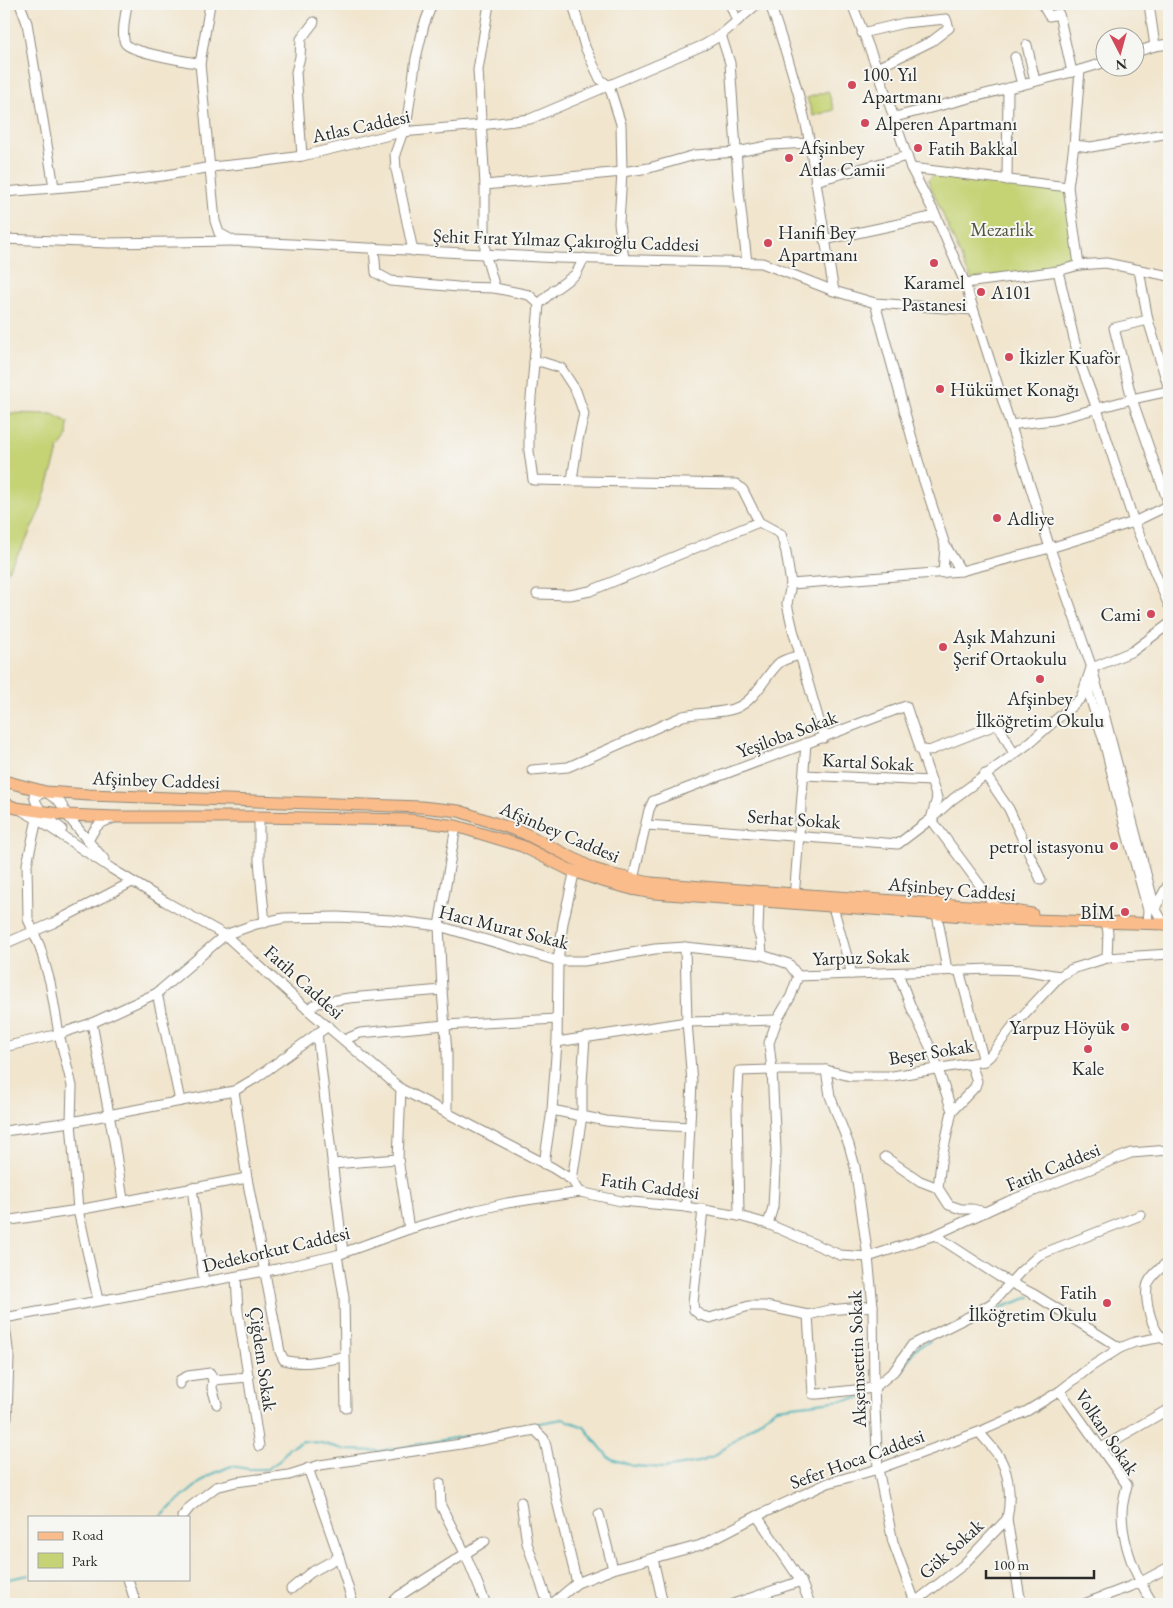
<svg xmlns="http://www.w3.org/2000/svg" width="1173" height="1608" font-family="'EB Garamond',serif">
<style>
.green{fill:#c5d375;stroke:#787f50}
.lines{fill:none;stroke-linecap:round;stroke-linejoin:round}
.stream{stroke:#3fb0b9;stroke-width:2}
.minor-casing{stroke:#8e887c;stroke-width:11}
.major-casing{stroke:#8e887c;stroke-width:13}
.minor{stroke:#fff;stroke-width:9}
.major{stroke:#f9bc8a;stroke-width:11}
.poi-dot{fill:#d1495b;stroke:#f6f6f2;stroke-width:2}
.labels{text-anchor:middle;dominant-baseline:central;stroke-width:4;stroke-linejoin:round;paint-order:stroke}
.poi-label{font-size:19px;fill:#2b2b2b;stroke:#f6f6f2;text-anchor:start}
.street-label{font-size:19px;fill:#2b2b2b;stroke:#f6f6f2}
.park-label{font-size:19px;fill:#52553e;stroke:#f6f6f2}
</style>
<rect width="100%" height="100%" fill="#f6f6f2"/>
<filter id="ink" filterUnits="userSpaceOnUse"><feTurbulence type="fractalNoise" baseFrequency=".02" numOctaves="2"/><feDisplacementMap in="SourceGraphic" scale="10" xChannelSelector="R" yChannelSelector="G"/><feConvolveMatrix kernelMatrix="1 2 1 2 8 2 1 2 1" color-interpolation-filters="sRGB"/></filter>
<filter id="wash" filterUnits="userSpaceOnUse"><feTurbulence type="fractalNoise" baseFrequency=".0096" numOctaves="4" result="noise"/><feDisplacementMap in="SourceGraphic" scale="20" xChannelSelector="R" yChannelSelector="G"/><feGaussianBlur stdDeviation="1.12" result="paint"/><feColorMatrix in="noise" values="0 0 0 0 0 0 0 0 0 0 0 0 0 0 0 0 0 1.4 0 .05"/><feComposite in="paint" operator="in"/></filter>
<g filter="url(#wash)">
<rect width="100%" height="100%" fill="#f1e5cd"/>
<g class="green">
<polygon points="828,91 834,110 813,116 807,98"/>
<polygon points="934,174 1068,187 1079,265 972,279 967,271 928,180"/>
<polygon points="4,413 52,414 68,422 67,437 59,448 40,510 25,542 4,577"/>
</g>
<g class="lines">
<g class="stream">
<polyline points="978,1316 1030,1297"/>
<polyline points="876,1392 889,1384 903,1369 916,1348 930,1341"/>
<polyline points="161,1517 173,1505 208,1476 231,1466 249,1469 267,1469 279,1461 289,1448 303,1441 321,1443 346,1450 380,1451 563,1419 584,1427 609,1458 633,1466 664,1468 699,1462 714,1456 776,1408 859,1398 872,1394"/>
<polyline points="4,1580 29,1575"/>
</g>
</g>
</g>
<g filter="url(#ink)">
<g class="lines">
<g class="minor-casing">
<g id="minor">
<polyline points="20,4 27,23 54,187"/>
<path d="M 127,4 C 126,13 121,34 125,43 C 129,52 187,61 200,64"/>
<polyline points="210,4 200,64 215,221 219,233 234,241 559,258 762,263 834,291 875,303 973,310"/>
<polyline points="489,4 478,70 485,185 485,253 495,288"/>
<polyline points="573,4 585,47 600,79 609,86 621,124 622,172 619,223 624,259"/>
<polyline points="730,4 737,21"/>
<path d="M 770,4 C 785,49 801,96 810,144 C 818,193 825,242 834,291"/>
<polyline points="852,4 877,68 911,168 936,216 965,283 1050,548 1092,668 1155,908 1164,924"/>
<polyline points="1042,4 1049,16 1059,14 1072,72"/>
<polyline points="1149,4 1155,46"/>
<polyline points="862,33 904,23 946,19 949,28 932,41 877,68"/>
<polyline points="721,35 730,63 739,192 747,263"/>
<polyline points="1027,45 1035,81"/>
<polyline points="1136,52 1155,46 1169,44"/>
<polyline points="1015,57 1022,85"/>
<polyline points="895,117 1080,70 1106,62"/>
<polyline points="1074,145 1091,147 1169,133"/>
<polyline points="302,156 296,72 300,57 301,39 314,22"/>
<polyline points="911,168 1068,187"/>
<polyline points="1007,180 1008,88"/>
<polyline points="815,181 907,156"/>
<polyline points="485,185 622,172 649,168 695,155 737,152 772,145 809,143"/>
<polyline points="4,192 89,185 162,176 211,167 252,163 302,156 402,132 481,125 530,119 704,45 721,35 757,4"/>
<polyline points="4,239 109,243 234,241"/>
<polyline points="824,240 936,216"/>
<polyline points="374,248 376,273 391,281 458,287 495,288 529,295 539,304"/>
<polyline points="413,251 396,169 395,154 407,120 416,58 424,25 432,4"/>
<polyline points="584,258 576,274 554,290 539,304 529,422 529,451 533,480 736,484 743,490 759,522 781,534 786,552 791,584 787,604 793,630 824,738"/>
<polyline points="1079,265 1068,187 1074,145 1080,70"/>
<polyline points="1139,270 1148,320 1169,389"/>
<polyline points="1058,271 1079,360 1097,409 1134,522 1169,606"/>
<polyline points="965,283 1058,271 1079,265 1106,263 1169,276"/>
<polyline points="875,303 922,475 945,545 961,571"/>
<polyline points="1148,320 1114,328 1132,399 1169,505"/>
<polyline points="534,362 542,362 561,368 576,391 584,414 578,440 572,480"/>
<polyline points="1012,426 1017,424 1054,420 1132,399 1169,391"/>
<polyline points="943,573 945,546"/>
<polyline points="791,584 961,571 1050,548 1134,522 1169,505"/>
<polyline points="537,594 570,595 590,591 759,522"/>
<polyline points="1092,668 1133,651 1169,624"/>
<polyline points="1090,683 1089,694 1104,741 1123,819 1148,910 1147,924"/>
<polyline points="919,749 929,751 998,724 1014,754"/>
<path d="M 532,770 L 568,767 L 683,716 C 700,712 720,714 736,708 C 756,700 764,677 779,663 C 784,659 794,657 800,655"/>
<polyline points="985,774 1009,809 1041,880"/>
<polyline points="804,775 931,781"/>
<polyline points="21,810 37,819 112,869 166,902 225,935 307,1009 401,1089 553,1168 572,1180 580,1192 621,1201 686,1207 739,1216 768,1224 840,1255 868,1257 935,1235 1009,1201 1131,1153 1169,1150"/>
<polyline points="259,817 259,861 265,923"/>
<polyline points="37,819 27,864 28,919 40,947 50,982 59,1034 72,1086 71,1122 78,1210 98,1300"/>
<path d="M 62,829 C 50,820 38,812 34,796 L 46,792 L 60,802 L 67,815 L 88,841"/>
<path d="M 104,859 L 88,841 C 95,828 97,823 112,819"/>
<polyline points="632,884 649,810 653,801 906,706 937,798 931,819 898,844 647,825"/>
<polyline points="794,899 806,743"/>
<polyline points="759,901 758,931 761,941 762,955"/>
<polyline points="833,907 852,974"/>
<polyline points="1155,908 1169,883"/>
<polyline points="997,912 997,908 931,819 953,799 1028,744 1081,698 1091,668"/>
<polyline points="937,914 947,970"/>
<polyline points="4,944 53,923 132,882"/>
<polyline points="685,947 687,1022 692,1082 686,1207"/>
<polyline points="1107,958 1169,954"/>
<polyline points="959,970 984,1061"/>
<polyline points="898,973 911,1007 932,1051 952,1111 941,1162 938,1188 949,1205 961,1209 972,1209 985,1212"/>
<polyline points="157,993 180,1101"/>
<polyline points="307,1009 318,1003 349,998 442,990"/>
<polyline points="92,1023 114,1141 123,1200"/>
<polyline points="317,1033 343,1253"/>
<polyline points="344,1040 360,1033 445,1025 557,1019"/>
<polyline points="557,1042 687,1022 777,1020"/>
<polyline points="4,1047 59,1034 92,1023 157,993 225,935 256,924 284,918 338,917 391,920 439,926 558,961 584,961 655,949 685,947 762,955 789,964 798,976"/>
<polyline points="826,1070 830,1096 849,1145 855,1167 868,1257 873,1306 874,1388 878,1469 893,1542 915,1602 915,1604"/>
<polyline points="401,1089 398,1159 409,1229"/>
<path d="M 234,1091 L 247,1178 L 280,1352 L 284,1360 C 303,1366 324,1360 344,1357"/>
<polyline points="552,1110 606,1121 636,1124 690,1127"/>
<polyline points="952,1111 975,1087 977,1081 971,1064"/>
<polyline points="447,1113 447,1053 442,990 439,926 456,826"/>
<polyline points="4,1131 71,1122 234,1091 256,1078 328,1026"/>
<polyline points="885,1157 920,1181 938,1188"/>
<polyline points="332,1164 398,1159"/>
<polyline points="544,1164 552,1110 557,1042 558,961 563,923 574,874 568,869"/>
<polyline points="572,1180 582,1116 582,1083 585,1037"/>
<polyline points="192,1187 204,1283"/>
<polyline points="703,1209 693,1303 694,1310 700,1315 710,1318 749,1306 765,1306 808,1315 829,1310 873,1306"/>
<polyline points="739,1216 737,1106 739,1071 772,1070 826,1070 850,1076 893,1076 984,1061 990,1056 1013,1026 1060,976 1072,969 1107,958 1108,933 1106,921"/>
<polyline points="4,1221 78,1210 247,1178"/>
<polyline points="768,1224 773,1207 776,1150 772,1070 769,1043 777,1020 791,996 798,976 991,969 1022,970 1060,976"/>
<polyline points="935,1235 998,1276 1035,1295 1120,1348"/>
<polyline points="337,1255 344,1297 346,1408"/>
<polyline points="236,1277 238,1311 259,1446"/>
<polyline points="808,1315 813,1394 818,1394 874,1388 894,1371 912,1345 974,1314 992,1303 1021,1271 1039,1255 1141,1215"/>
<polyline points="4,1318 277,1269 337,1255 409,1229 476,1210 507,1203 580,1192"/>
<polyline points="4,1318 9,1357 7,1417"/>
<path d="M 1166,1340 C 1152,1334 1145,1302 1147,1287 C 1149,1276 1162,1268 1169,1260"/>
<polyline points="213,1380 212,1388 217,1404"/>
<polyline points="180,1384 180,1380 188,1376 210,1373 213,1380 249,1377"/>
<path d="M 1060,1391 L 1127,1485 C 1125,1494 1122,1504 1122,1512 C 1122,1545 1136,1577 1153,1604"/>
<path d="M 979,1432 C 986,1441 996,1450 1001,1460 C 1010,1478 1011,1500 1007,1519 L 1021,1604"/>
<polyline points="1101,1448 1169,1409"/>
<polyline points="308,1468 339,1557"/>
<polyline points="440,1483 441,1506 465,1553 486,1604"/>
<polyline points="521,1502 527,1543 548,1604"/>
<polyline points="599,1514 613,1569"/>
<polyline points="757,1516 801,1581 810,1604"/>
<polyline points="182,1517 190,1507 216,1487 236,1482 289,1475 320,1465 461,1444 535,1430 544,1439 546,1446 557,1501 577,1583"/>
<polyline points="653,1559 663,1604"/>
<polyline points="128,1579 136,1604"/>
<polyline points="291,1589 310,1573 339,1557 353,1604"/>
<polyline points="915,1602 963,1565 1007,1519"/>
<polyline points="391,1604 399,1596 485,1541"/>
<polyline points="552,1604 577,1583 613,1569 701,1545 757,1516 828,1483 878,1469 979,1432 1027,1411 1060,1391 1089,1368 1120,1348 1135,1342 1169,1336"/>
<polyline points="733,1604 801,1581"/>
<polyline points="1084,1604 1139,1583 1169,1567"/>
</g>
</g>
<g class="major-casing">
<g id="major">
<polyline points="4,781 46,792 89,795 421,807 459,811 524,833 594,869 613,875 651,883 794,894 997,908 1032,914"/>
<polyline points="4,803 16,808 67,815 117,817 259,817 410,820 456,826 522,846 568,869 602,881 632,889 654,893 1005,919 1164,924 1169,925"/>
</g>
</g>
<use href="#minor" class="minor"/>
<use href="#major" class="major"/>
</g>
</g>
<g class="poi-dot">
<circle cx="852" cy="85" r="5"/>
<circle cx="865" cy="123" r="5"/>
<circle cx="918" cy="148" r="5"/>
<circle cx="789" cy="158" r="5"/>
<circle cx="768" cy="243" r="5"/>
<circle cx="934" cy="263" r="5"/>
<circle cx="981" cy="292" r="5"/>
<circle cx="1009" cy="357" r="5"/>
<circle cx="940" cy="389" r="5"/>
<circle cx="997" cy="518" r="5"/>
<circle cx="1151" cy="614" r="5"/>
<circle cx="943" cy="647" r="5"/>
<circle cx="1040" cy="679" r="5"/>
<circle cx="1114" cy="846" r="5"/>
<circle cx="1125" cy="912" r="5"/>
<circle cx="1125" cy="1027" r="5"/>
<circle cx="1088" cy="1049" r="5"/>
<circle cx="1107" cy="1303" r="5"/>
</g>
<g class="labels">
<g class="poi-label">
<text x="862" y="74">100. Yıl<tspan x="862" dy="22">Apartmanı</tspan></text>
<text x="875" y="123">Alperen Apartmanı</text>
<text x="799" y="147">Afşinbey<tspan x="799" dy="22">Atlas Camii</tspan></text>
<text x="928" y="148">Fatih Bakkal</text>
<text x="778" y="232">Hanifi Bey<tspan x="778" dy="22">Apartmanı</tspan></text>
<text x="934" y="282" text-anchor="middle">Karamel<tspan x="934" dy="22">Pastanesi</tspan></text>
<text x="991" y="292">A101</text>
<text x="1019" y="357">İkizler Kuaför</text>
<text x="950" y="389">Hükümet Konağı</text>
<text x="1007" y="518">Adliye</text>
<text x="1141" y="614" text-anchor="end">Cami</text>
<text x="953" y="636">Aşık Mahzuni<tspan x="953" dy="22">Şerif Ortaokulu</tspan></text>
<text x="1040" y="698" text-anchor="middle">Afşinbey<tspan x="1040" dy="22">İlköğretim Okulu</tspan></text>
<text x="1104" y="846" text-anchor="end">petrol istasyonu</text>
<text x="1115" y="912" text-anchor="end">BİM</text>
<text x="1115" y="1027" text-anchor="end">Yarpuz Höyük</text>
<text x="1088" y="1068" text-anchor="middle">Kale</text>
<text x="1097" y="1292" text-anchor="end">Fatih<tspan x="1097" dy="22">İlköğretim Okulu</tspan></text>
</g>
<g class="street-label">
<text transform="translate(361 126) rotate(-12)">Atlas Caddesi</text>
<text transform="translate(566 240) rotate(2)">Şehit Fırat Yılmaz Çakıroğlu Caddesi</text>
<text transform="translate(787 734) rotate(-20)">Yeşiloba Sokak</text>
<text transform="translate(868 762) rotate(3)">Kartal Sokak</text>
<text transform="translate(156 780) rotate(2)">Afşinbey Caddesi</text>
<text transform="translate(794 819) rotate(4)">Serhat Sokak</text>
<text transform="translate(560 832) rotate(23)">Afşinbey Caddesi</text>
<text transform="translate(952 889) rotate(5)">Afşinbey Caddesi</text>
<text transform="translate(504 927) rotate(14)">Hacı Murat Sokak</text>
<text transform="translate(861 957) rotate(-2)">Yarpuz Sokak</text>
<text transform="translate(304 982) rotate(42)">Fatih Caddesi</text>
<text transform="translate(931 1052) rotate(-9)">Beşer Sokak</text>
<text transform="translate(1053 1167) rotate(-22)">Fatih Caddesi</text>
<text transform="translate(650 1186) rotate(8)">Fatih Caddesi</text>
<text transform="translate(276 1249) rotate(-13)">Dedekorkut Caddesi</text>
<text transform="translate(263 1359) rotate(82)">Çiğdem Sokak</text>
<text transform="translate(857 1359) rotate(-92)">Akşemsettin Sokak</text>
<text transform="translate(1107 1432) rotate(56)">Volkan Sokak</text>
<text transform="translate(857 1459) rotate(-20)">Sefer Hoca Caddesi</text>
<text transform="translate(951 1549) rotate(-42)">Gök Sokak</text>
</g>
<g class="park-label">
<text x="1002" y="229">Mezarlık</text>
</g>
</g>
<rect width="1173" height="1608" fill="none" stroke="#f6f6f2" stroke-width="20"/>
<rect x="28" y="1516" width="162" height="65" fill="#f6f6f2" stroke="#a5a5a2"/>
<rect x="38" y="1532" width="25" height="8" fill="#f9bc8a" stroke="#a5a5a2"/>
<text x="72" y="1540" font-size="15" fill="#2b2b2b">Road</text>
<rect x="38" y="1553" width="25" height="15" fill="#c5d375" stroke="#a5a5a2"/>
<text x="72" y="1566" font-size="15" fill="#2b2b2b">Park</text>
<g transform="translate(1120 52) rotate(174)"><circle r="24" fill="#f6f6f2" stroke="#a5a5a2"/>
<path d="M0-4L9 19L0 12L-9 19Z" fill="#d1495b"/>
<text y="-8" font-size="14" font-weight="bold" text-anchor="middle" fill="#2b2b2b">N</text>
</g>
<path d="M986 1570v8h108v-8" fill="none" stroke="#2b2b2b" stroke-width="2.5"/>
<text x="993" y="1570" font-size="15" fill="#2b2b2b" stroke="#f6f6f2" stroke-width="4" paint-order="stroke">100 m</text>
</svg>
